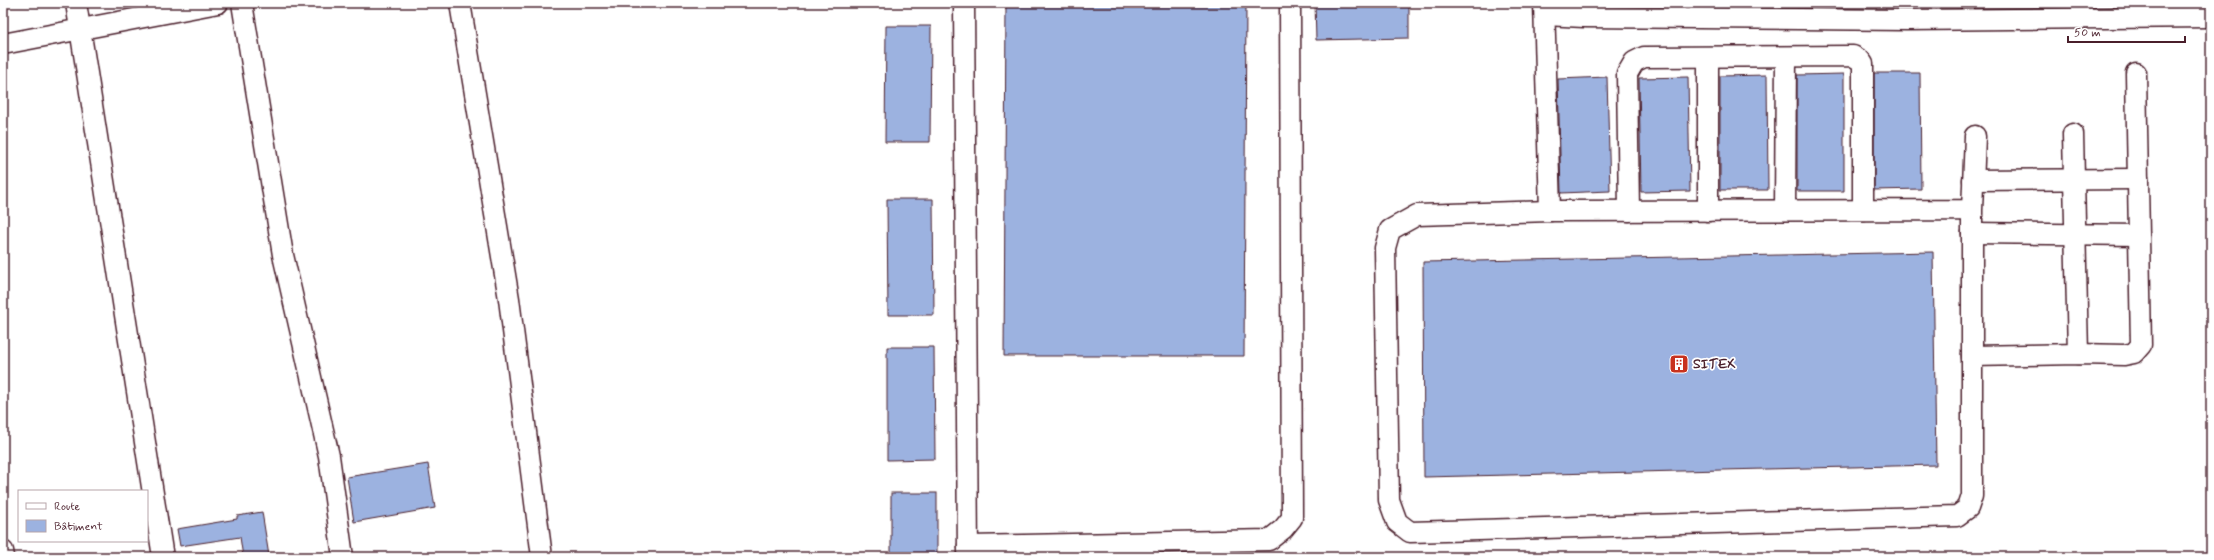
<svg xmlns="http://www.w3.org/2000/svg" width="2214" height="560" font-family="Mynerve,sans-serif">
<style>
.building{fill:#9cb2e0;stroke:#4a1f2b}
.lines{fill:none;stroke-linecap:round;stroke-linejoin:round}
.minor-casing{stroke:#4a1f2b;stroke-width:23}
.minor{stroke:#fff;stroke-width:20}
.labels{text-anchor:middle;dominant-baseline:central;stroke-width:3.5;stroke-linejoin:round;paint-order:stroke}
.poi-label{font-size:14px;font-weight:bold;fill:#4a1f2b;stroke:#fff;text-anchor:start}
</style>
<rect width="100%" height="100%" fill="#fff"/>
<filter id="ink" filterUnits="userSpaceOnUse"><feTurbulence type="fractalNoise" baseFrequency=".025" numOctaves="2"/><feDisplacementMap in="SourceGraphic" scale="8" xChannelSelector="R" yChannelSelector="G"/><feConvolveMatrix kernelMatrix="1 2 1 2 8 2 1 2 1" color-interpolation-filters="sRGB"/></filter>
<g filter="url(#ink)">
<g class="building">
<polygon points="1006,3 1246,3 1244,356 1004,356"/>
<polygon points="1315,3 1409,3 1409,38 1316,40"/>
<polygon points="886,26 931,26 930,142 885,142"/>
<polygon points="1874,73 1920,73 1921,189 1874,190"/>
<polygon points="1844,74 1844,191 1797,191 1797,75"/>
<polygon points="1767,75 1768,190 1720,190 1720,76"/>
<polygon points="1607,77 1610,191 1561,193 1558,79"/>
<polygon points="1688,77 1690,191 1641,192 1639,78"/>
<polygon points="887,199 933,199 934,315 888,315"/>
<polygon points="1933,252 1936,465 1424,477 1423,262"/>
<polygon points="887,347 934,347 935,459 887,460"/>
<polygon points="428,464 435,508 354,522 347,477"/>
<rect x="891" y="493" width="46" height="64"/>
<polygon points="262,512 269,556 243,557 240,537 180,546 177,529 237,519 237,516"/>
</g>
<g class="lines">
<g class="minor-casing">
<g id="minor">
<polyline points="76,3 163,557"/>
<polyline points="242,3 283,255 329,456 343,557"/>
<polyline points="460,3 509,299 542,557"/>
<polyline points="964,3 968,557"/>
<polyline points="1544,3 1550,211"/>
<polyline points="1545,15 1584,17 1907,20 2211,17"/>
<polyline points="3,44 218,3"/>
<polyline points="1708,58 1708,211"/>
<polyline points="2073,134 2078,354"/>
<polyline points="1973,180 2138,179"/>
<polyline points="1785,210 1786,57"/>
<polyline points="1972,210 1550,211 1417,215 1390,230 1385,248 1389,500 1397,522 1410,532 1957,516 1968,508 1972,496 1972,210 1975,136"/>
<polyline points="1629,211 1627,74 1634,62 1644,57 1853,56 1860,60 1863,64 1863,210"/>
<polyline points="1972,233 2139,235"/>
<polyline points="1972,356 2078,354 2124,355 2134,353 2141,345 2136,73"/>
<polyline points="968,546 1269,540 1283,529 1292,518 1290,3"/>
<polyline points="3,551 4,557"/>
</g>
</g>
<use href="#minor" class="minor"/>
</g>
</g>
<defs>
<g id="building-square" transform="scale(1)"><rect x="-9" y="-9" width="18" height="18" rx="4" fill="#c8321e" stroke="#fff"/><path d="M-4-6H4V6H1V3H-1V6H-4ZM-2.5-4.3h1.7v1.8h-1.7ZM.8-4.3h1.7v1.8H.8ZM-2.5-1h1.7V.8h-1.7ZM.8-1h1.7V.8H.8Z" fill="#fff"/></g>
</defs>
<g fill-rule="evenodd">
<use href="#building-square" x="1679" y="364"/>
</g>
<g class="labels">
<g class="poi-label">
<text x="1693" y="364">SITEX</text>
</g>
</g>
<rect width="2214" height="560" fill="none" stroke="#fff" stroke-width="16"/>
<rect x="8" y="8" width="2198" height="544" fill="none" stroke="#4a1f2b" stroke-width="1.5" filter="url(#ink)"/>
<rect x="18" y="490" width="130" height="52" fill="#ffffff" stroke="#b7a5aa"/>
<rect x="26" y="503" width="20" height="6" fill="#ffffff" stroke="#b7a5aa"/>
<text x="54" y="510" font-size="12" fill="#4a1f2b">Route</text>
<rect x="26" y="520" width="20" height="12" fill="#9cb2e0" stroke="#b7a5aa"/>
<text x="54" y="530" font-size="12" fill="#4a1f2b">Bâtiment</text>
<path d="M2068 36v6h117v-6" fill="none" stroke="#4a1f2b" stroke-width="2"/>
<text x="2074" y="36" font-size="12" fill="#4a1f2b" stroke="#ffffff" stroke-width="3" paint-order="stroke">50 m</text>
</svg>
